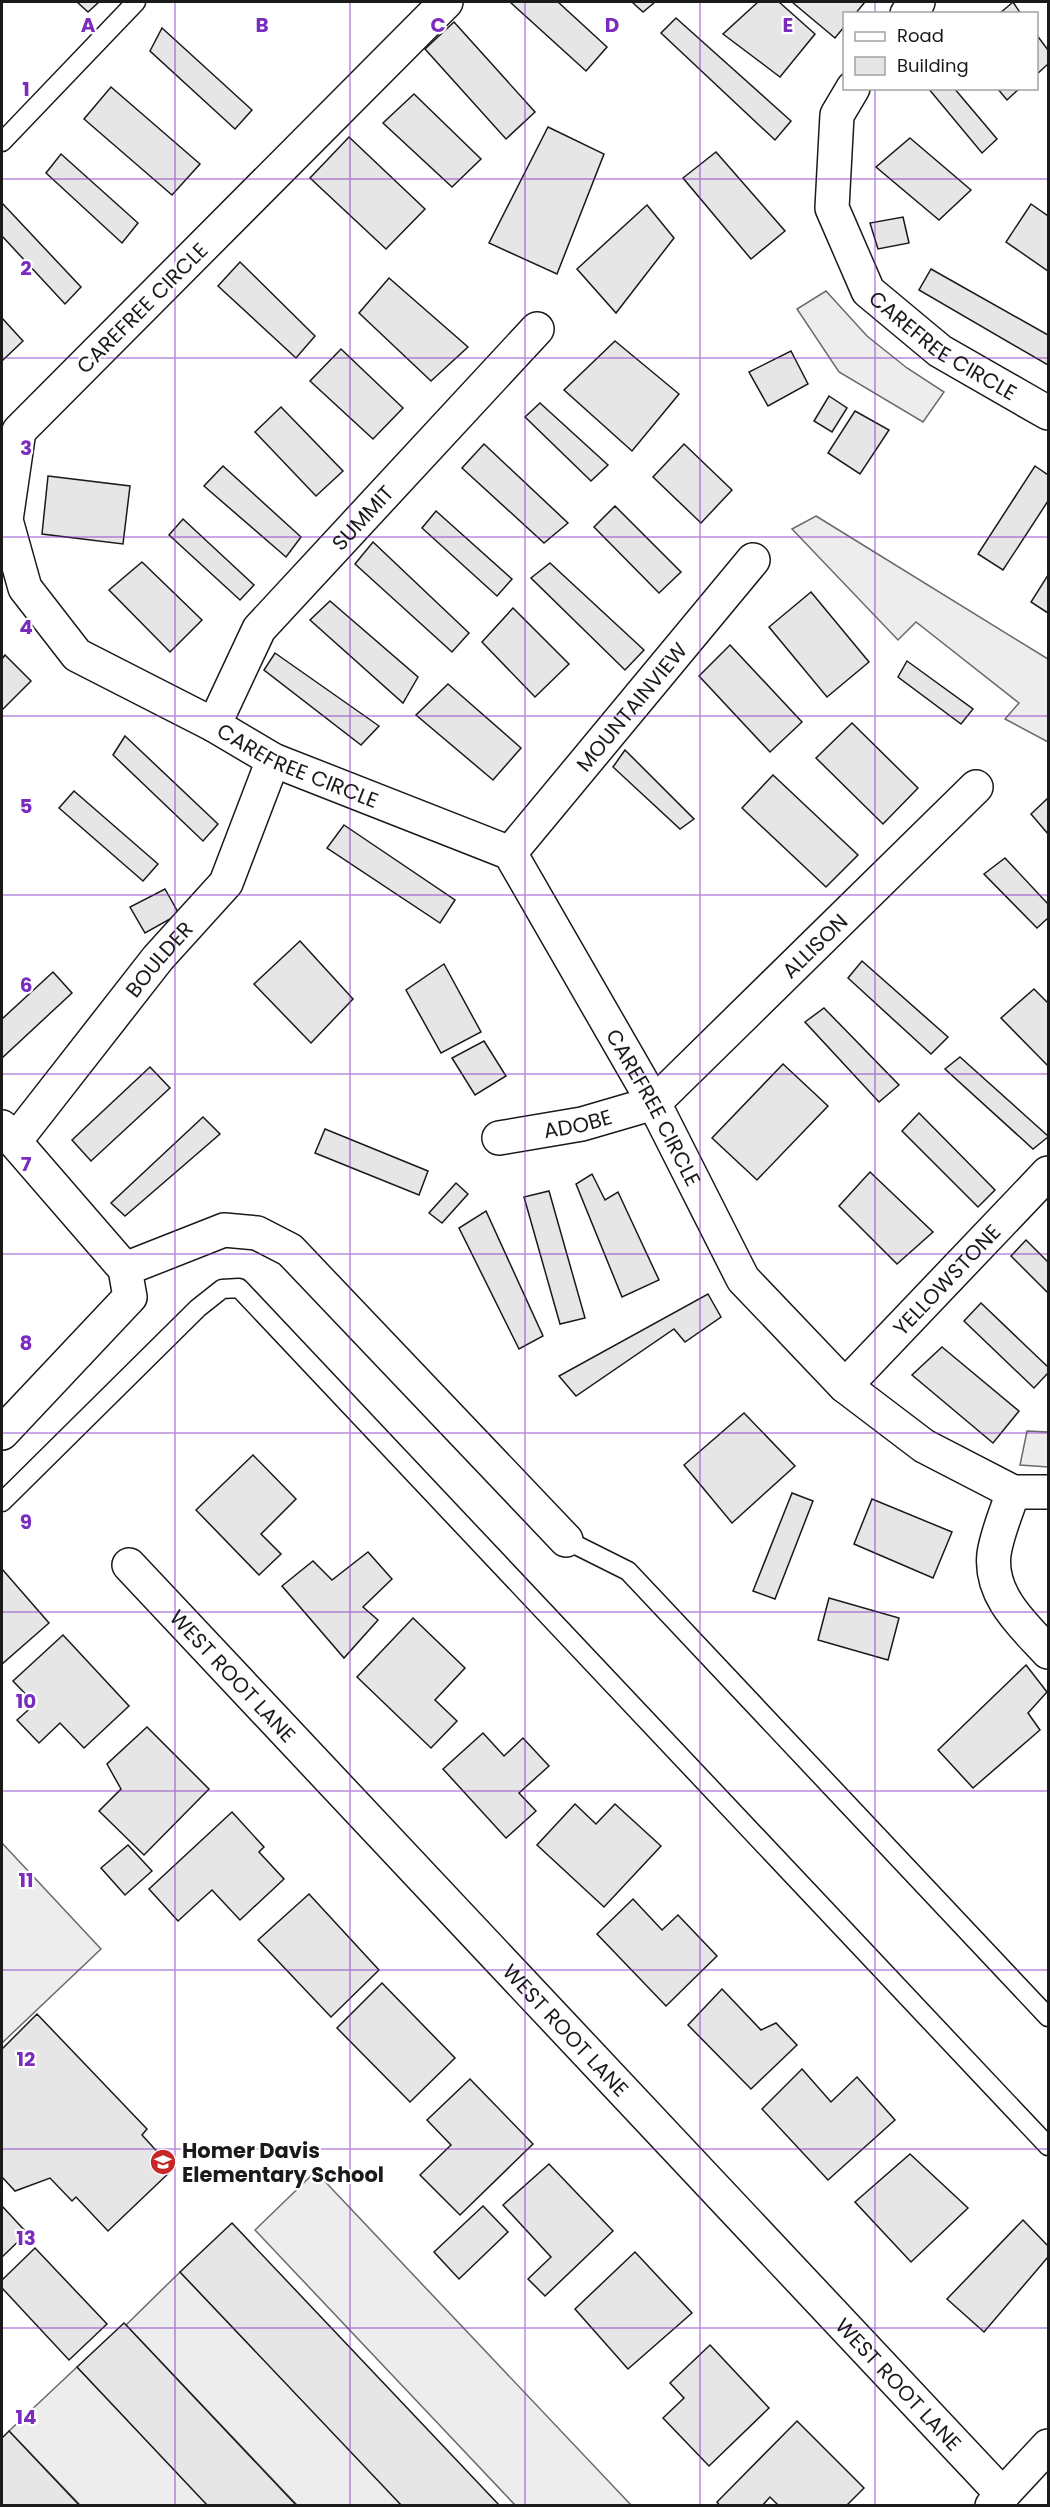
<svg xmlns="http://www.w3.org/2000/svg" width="1050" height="2507" font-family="Poppins,sans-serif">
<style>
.built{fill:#ededed;stroke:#6a6a6a;stroke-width:1.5}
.building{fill:#e6e6e6;stroke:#1a1a1a;stroke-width:1.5}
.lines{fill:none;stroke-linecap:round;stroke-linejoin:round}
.service-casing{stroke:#1a1a1a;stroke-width:21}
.minor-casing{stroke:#1a1a1a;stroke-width:36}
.tertiary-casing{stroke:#1a1a1a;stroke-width:36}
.service{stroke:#fff;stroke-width:18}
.minor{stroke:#fff;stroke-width:33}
.tertiary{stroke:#fff;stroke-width:33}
.grid{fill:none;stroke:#7b2cbf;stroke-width:1.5;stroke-opacity:0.55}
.labels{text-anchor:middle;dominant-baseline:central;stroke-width:4.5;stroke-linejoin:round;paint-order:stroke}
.street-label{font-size:21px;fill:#1a1a1a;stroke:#fff}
.poi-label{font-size:21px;font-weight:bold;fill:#1a1a1a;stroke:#fff;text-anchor:start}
.grid-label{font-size:20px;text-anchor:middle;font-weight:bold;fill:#7b2cbf;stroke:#fff;stroke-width:4.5;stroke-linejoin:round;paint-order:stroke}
</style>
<rect width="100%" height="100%" fill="#fff"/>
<g class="built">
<polygon points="826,291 867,336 907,368 944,392 923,422 839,372 797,309"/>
<polygon points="816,516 1048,659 1048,742 1005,719 1019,703 916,622 898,640 792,529"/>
<polygon points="1027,1431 1048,1432 1048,1467 1020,1465"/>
<polygon points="2,1843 101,1949 2,2043"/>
<polygon points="316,2171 316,2172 631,2505 515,2505 255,2230"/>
<polygon points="180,2272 402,2505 297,2505 126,2325"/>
<polygon points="77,2367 208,2505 80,2505 9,2431"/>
</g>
<g class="building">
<polygon points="77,2 99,2 88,12"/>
<polygon points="510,2 558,2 607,47 586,71"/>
<polygon points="632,2 655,2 643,12"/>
<polygon points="758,2 779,2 815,34 780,77 723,34"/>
<polygon points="792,2 865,2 855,14 844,14 844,27 835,38"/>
<polygon points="1013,2 1021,14 999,14"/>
<polygon points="676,18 791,121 775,140 661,33"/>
<polygon points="454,22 535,112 506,139 425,49"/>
<polygon points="162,28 252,110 235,129 150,51"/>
<polygon points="1036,34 1048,50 1048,64 1036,75"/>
<polygon points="111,87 200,164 172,195 84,119"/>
<polygon points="928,88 954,88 997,139 982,153"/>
<polygon points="997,88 1020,88 1007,100"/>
<polygon points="414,94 481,159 452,187 383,123"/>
<polygon points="548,127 604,154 557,274 489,243"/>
<polygon points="349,137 425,209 386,249 310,178"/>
<polygon points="910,138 971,190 939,220 876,167"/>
<polygon points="716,152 785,231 751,259 683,178"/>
<polygon points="61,154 138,223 122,243 46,173"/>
<polygon points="2,203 81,287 65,304 2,236"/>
<polygon points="1031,204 1048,216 1048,271 1006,242"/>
<polygon points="647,205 674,238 616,313 577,269"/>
<polygon points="903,217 909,243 878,249 870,223"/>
<polygon points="240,262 315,336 296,358 218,286"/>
<polygon points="931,269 1048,335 1048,365 919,290"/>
<polygon points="389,278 468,347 431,381 359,313"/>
<polygon points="2,318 23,341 3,360 2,359"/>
<polygon points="615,341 679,394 632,451 564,390"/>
<polygon points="341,349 403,408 373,439 310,381"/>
<polygon points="791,351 808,384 768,406 749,372"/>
<polygon points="829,396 847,408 832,432 814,421"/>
<polygon points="540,403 608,465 591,481 525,417"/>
<polygon points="281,407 343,471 316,496 255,432"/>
<polygon points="855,411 889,430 860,474 828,453"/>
<polygon points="484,444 568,523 544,543 462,468"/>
<polygon points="684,444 732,490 701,523 653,477"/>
<polygon points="223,466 301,537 286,557 204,486"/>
<polygon points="1035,466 1048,475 1048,501 1003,570 978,554"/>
<polygon points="48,476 130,486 123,544 42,534"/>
<polygon points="615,506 681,572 659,593 594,527"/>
<polygon points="436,511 512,579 497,596 422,528"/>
<polygon points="183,519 254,585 240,600 169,535"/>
<polygon points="373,542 469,633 452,652 355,564"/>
<polygon points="142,562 202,620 170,652 109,590"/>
<polygon points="550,563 644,650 625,670 531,578"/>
<polygon points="1048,575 1048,613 1031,602"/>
<polygon points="811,592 869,662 827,697 769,627"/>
<polygon points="330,601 418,677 403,703 310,620"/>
<polygon points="513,608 569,664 535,697 482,642"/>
<polygon points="730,645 802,722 770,752 699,676"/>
<polygon points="275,653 379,726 361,745 264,670"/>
<polygon points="5,655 31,681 2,710 2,659"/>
<polygon points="907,661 973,709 961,724 898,677"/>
<polygon points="448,684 521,748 493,780 416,715"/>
<polygon points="852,723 918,788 883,824 816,758"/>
<polygon points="125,736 218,824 203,841 113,755"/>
<polygon points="625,750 694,819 680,829 613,767"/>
<polygon points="773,775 858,855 826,887 742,808"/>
<polygon points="74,791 158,864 143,881 59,808"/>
<polygon points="1048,798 1048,834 1031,814"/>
<polygon points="344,825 455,900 440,923 327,848"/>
<polygon points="1005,858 1048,904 1048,918 1037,928 984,874"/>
<polygon points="165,889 179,914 145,933 130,907"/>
<polygon points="300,941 353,999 311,1043 254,984"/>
<polygon points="862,961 948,1037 931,1054 848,978"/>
<polygon points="444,964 481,1032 441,1053 406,990"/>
<polygon points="53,972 72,993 2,1058 2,1019"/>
<polygon points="1034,989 1048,1003 1048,1066 1001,1018"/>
<polygon points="824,1008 899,1085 879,1102 805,1022"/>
<polygon points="484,1041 506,1076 475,1095 452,1058"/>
<polygon points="960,1057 1048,1136 1048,1137 1033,1149 945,1069"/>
<polygon points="783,1064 828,1106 757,1180 712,1138"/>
<polygon points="150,1067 170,1088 91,1161 72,1140"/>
<polygon points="919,1113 995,1190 978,1207 902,1131"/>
<polygon points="203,1117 220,1134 125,1216 111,1203"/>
<polygon points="325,1129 428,1171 419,1195 315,1153"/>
<polygon points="870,1172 933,1232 897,1264 839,1206"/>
<polygon points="592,1174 605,1200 618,1192 659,1280 622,1297 576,1184"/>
<polygon points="456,1183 468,1194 442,1223 429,1213"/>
<polygon points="549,1191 585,1318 560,1324 524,1197"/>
<polygon points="486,1211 543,1336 519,1349 459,1228"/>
<polygon points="1026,1240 1048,1262 1048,1293 1011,1256"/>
<polygon points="708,1294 721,1317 685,1342 674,1329 576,1396 559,1376"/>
<polygon points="981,1303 1048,1367 1048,1373 1034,1388 964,1321"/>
<polygon points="942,1347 1019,1411 993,1443 912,1375"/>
<polygon points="744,1413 795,1466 732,1523 684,1465"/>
<polygon points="253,1455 296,1499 261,1534 281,1554 259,1575 196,1510"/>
<polygon points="792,1493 813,1501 775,1599 753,1591"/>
<polygon points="872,1499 952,1532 933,1578 854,1544"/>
<polygon points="368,1552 392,1579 363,1607 378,1620 344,1658 282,1586 313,1561 332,1580"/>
<polygon points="2,1569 49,1623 2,1664"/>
<polygon points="829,1598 899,1618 888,1660 818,1640"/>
<polygon points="413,1618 465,1668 435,1700 457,1721 431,1748 357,1677"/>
<polygon points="63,1635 129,1706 84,1748 60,1723 39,1743 17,1720 35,1704 13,1681"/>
<polygon points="1026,1665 1047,1692 1028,1713 1040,1730 973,1788 938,1750"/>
<polygon points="147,1727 209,1789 144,1855 99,1811 121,1789 107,1764"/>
<polygon points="483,1733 504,1756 523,1738 549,1766 519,1793 536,1811 506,1838 443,1769"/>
<polygon points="575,1804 596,1824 615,1804 661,1846 604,1907 537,1845"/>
<polygon points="232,1812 264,1847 259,1852 284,1879 240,1920 212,1890 178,1921 149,1889"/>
<polygon points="128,1845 152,1871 125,1895 101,1868"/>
<polygon points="309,1894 379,1970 331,2017 258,1940"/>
<polygon points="633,1899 662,1930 678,1915 717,1956 666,2006 597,1934"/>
<polygon points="382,1983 455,2058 410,2102 337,2028"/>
<polygon points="722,1989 761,2030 776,2023 797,2045 751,2089 688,2025"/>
<polygon points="37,2014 147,2129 142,2135 173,2169 108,2231 76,2197 72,2201 50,2178 15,2191 2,2177 2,2049"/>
<polygon points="802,2069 831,2102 857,2077 895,2120 828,2180 762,2109"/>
<polygon points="470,2079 533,2144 460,2215 420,2175 451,2145 427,2120"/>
<polygon points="910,2154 968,2208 911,2262 855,2202"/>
<polygon points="549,2164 613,2231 545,2296 528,2279 551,2257 503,2205"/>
<polygon points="2,2206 27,2233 2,2257"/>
<polygon points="483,2206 508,2232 459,2279 434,2252"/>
<polygon points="1023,2220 1048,2246 1048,2257 984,2332 947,2299"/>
<polygon points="232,2223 500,2506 402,2506 180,2272"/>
<polygon points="35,2248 107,2324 69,2360 2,2288 2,2280"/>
<polygon points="635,2252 692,2313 628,2369 575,2309"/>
<polygon points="124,2323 126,2325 297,2506 208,2506 77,2367"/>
<polygon points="710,2345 769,2408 709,2466 663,2418 684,2398 670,2383"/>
<polygon points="797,2421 864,2488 846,2506 779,2506 770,2497 762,2506 720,2506 717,2502"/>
<polygon points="9,2431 80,2506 2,2506 2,2438"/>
</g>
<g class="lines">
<g class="service-casing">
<g id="service">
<polyline points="2,142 136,2"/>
<polyline points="2,1502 198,1308 222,1289 239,1288 1048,2146"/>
<polyline points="566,1540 628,1571 1048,2017"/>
</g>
</g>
<g class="minor-casing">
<g id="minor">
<path id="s1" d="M 446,2 L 19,431 L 6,520 L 25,588 L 77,655 L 214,725 L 273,760 L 510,853 L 654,1103 L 743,1279 L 845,1386 L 924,1446 L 1013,1492 L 1048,1492"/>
<polyline points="907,14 918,2"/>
<path id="s2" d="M 853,88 L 837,115 L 832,208 L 868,291 L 940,351 L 1048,413"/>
<path id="s3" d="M 214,725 L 259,629 L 537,329"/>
<path id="s4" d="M 510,853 L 753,560"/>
<polyline points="2,1127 125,1269 130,1297 2,1433"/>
<path id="s5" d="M 499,1138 L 582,1124 L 654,1103 L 976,787"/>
<path id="s6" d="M 15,1141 L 158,958 L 226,883 L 273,760"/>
<polyline points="125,1269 224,1230 257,1233 290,1250 566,1540"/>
<path id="s7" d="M 845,1386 L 1048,1173"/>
<path d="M 1013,1492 C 1007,1511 997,1533 994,1554 C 989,1595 1023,1625 1048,1652"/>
<path id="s8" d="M 129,1565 L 1003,2495"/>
</g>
</g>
<g class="tertiary-casing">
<polyline id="tertiary" points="992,2506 1048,2446"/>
</g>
<use href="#service" class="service"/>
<use href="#minor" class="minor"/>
<use href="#tertiary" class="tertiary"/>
</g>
<path class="grid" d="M 175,2 L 175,2506M 350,2 L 350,2506M 525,2 L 525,2506M 700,2 L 700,2506M 875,2 L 875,14M 875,88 L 875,2506M 2,179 L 1048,179M 2,358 L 1048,358M 2,537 L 1048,537M 2,716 L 1048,716M 2,895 L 1048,895M 2,1074 L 1048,1074M 2,1254 L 1048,1254M 2,1433 L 1048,1433M 2,1612 L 1048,1612M 2,1791 L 1048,1791M 2,1970 L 1048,1970M 2,2149 L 1048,2149M 2,2328 L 1048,2328"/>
<defs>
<g id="school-disc" transform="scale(1.35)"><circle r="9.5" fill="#c62828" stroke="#fff"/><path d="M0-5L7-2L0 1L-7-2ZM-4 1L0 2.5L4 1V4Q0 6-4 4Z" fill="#fff"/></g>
</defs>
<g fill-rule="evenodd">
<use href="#school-disc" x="163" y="2162"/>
</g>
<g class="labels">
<g class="street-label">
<text transform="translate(142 308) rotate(-45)">CAREFREE CIRCLE</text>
<text stroke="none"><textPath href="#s2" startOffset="308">CAREFREE CIRCLE</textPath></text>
<text stroke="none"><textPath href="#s3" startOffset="258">SUMMIT</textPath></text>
<text stroke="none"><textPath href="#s4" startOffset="190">MOUNTAINVIEW</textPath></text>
<text stroke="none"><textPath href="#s1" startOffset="1098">CAREFREE CIRCLE</textPath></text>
<text stroke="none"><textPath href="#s5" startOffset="384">ALLISON</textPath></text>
<text stroke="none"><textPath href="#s6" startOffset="232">BOULDER</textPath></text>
<text stroke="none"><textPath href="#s1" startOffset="1620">CAREFREE CIRCLE</textPath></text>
<text stroke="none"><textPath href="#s5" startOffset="80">ADOBE</textPath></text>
<text stroke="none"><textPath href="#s7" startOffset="147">YELLOWSTONE</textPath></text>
<text stroke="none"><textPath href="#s8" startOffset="152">WEST ROOT LANE</textPath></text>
<text stroke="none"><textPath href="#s8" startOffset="638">WEST ROOT LANE</textPath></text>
<text stroke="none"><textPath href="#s8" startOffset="1124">WEST ROOT LANE</textPath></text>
</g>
<g class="poi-label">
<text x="182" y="2150">Homer Davis<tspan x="182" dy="24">Elementary School</tspan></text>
</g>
</g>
<g class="grid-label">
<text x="88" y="32">A</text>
<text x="262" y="32">B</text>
<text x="438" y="32">C</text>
<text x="612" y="32">D</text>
<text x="788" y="32">E</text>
<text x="26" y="96">1</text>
<text x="26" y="275">2</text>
<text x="26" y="455">3</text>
<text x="26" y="634">4</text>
<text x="26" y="813">5</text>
<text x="26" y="992">6</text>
<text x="26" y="1171">7</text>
<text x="26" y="1350">8</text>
<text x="26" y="1529">9</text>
<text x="26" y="1708">10</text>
<text x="26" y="1887">11</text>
<text x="26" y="2066">12</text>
<text x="26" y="2245">13</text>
<text x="26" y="2424">14</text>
</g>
<rect width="1050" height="2507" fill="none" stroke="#1a1a1a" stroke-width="6"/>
<rect x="843" y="12" width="195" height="78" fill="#ffffff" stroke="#a3a3a3" stroke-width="1.5"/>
<rect x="855" y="32" width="30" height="9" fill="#ffffff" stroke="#a3a3a3" stroke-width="1.5"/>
<text x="897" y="42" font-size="18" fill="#1a1a1a">Road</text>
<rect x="855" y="57" width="30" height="18" fill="#e6e6e6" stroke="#a3a3a3" stroke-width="1.5"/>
<text x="897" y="72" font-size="18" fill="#1a1a1a">Building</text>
</svg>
